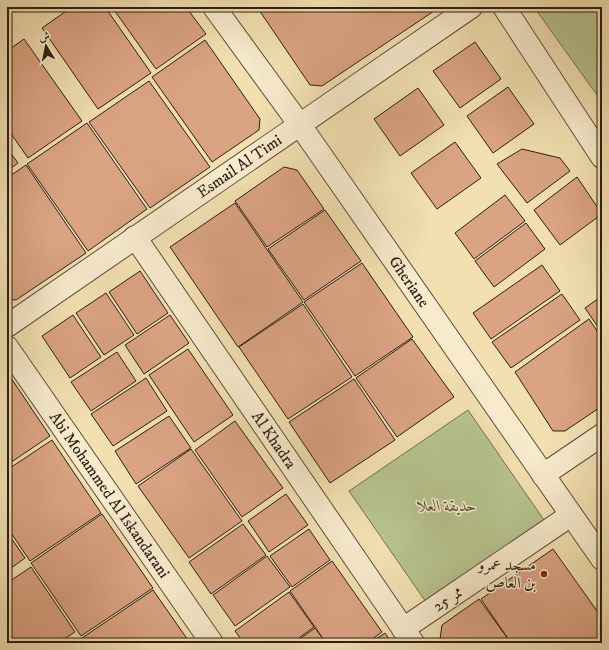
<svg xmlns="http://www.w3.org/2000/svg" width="609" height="650" font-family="'IM FELL DW Pica',Amiri,serif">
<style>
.green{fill:#b6c38f;stroke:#717053}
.building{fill:#daa382;stroke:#2c1e17}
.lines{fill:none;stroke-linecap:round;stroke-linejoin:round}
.minor-casing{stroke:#5e4e3e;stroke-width:24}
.minor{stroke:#f7ebcc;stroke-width:22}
.poi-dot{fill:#8f2418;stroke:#f7ebcc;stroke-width:1.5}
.labels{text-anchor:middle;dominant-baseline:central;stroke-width:3;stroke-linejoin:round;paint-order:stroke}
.street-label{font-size:16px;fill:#2c1e17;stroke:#f7ebcc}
.park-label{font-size:16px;font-style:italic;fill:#55503b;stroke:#f7ebcc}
.poi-label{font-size:16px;fill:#2c1e17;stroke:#f7ebcc;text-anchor:end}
</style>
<rect width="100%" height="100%" fill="#f2e0b1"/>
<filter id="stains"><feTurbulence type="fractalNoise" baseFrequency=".005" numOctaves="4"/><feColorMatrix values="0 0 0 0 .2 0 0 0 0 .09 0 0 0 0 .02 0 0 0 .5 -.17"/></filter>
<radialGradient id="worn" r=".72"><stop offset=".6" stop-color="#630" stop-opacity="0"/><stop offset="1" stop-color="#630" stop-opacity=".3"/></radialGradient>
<g class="green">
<polygon points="534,7 602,7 602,102"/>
<polygon points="468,410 544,520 426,602 349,491"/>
</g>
<g class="building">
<polygon points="72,7 105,7 151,73 98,109 42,28"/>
<polygon points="112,7 186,7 206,34 156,69"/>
<polygon points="257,7 440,7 322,86 310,85"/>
<polygon points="24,39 82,121 28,158 7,128 7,51"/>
<polygon points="205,40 260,119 259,130 212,162 152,77"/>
<polygon points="475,42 501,79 460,108 433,71"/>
<polygon points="149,81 210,167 150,208 89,122"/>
<polygon points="508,87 534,124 493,153 467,116"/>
<polygon points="418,88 444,125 400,156 374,119"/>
<polygon points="87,123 147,209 88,251 27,164"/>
<polygon points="455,142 481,178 437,209 411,173"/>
<polygon points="7,148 18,163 7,171"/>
<polygon points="522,149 560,158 570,171 527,203 497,164"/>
<polygon points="26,165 86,253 16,300 7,299 7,178"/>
<polygon points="284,167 297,170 324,209 267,247 235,201"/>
<polygon points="577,177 602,214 560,245 534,210"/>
<polygon points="505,195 525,221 474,259 455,233"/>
<polygon points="235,203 303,302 238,347 170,247"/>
<polygon points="325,210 361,261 304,300 268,249"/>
<polygon points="526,223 545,249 494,287 475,261"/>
<polygon points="362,263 413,337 355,376 304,302"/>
<polygon points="542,265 560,291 491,339 473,313"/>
<polygon points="140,271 168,313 137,334 109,292"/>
<polygon points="106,293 134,335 104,355 76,313"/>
<polygon points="562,294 580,320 511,368 492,342"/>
<polygon points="602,296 602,333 585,308"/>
<polygon points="303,304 352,377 288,419 239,347"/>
<polygon points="73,315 101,357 70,378 42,336"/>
<polygon points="170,315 189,343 144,374 125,345"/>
<polygon points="589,319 602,338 602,406 565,431 553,431 515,372"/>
<polygon points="412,339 454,397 397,437 356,378"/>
<polygon points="188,349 233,415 194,442 149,375"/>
<polygon points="117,352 136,381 91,411 71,382"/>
<polygon points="7,372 50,436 7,465"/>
<polygon points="146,378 167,411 113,446 91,414"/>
<polygon points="354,379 395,440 330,483 289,422"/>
<polygon points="169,416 191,448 136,484 115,451"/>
<polygon points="235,421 283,488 242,517 195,450"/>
<polygon points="52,440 101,513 30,561 7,527 7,470"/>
<polygon points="191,449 242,521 189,558 138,486"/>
<polygon points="286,494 308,525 269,552 248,521"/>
<polygon points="102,514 153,588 81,636 31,563"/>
<polygon points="243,524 266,555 211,594 189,562"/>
<polygon points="309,529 330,560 292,587 270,556"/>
<polygon points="7,532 25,558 7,571"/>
<polygon points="553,549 602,618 602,643 511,643 481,599"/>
<polygon points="267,556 290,587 235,626 213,595"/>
<polygon points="332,561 382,632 367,643 326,643 290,591"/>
<polygon points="31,567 75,632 58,643 7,643 7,583"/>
<polygon points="153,590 190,643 86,643 82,638"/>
<polygon points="289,592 314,627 292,643 244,643 235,631"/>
<polygon points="479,599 511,643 443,643 440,639 442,625"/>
<polygon points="315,628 326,643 294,643"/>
<polygon points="385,633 392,643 370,643"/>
</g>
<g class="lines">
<g class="minor-casing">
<g id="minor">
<path id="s1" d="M 214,7 L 300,125 L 602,559"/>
<polyline points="504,7 602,157"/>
<path id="s2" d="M 135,237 L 413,643"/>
<path id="s3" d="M 7,326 L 471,7"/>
<path id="s4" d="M 7,347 L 212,643"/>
<polyline points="543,475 602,435"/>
<polyline points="403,629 571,515"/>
</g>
</g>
<use href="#minor" class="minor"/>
</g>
<circle class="poi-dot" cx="544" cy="574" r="4"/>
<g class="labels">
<g class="street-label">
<text stroke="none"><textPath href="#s3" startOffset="282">Esmail Al Timi</textPath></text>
<text stroke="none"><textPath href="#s1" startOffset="337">Gheriane</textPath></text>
<text stroke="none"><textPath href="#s2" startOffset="246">Al Khadra</textPath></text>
<text stroke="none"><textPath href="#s4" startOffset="180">Abi Mohammed Al Iskandarani</textPath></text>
<text transform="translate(448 599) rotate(-34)">ممر 25</text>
</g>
<g class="park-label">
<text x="447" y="506">حديقة العلا</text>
</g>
<g class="poi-label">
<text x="536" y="565">مسجد عمرو<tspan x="536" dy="18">بن العاص</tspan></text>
</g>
</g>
<rect width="609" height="650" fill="none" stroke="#f2e0b1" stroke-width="24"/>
<rect x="8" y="8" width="593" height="634" fill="none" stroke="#2c1e17" stroke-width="2"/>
<rect x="12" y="12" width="585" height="626" fill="none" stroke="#2c1e17"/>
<g transform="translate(46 46) rotate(350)" stroke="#f7ebcc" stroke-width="3" paint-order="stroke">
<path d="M0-3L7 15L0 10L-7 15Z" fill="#2c1e17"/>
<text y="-6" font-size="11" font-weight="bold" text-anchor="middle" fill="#2c1e17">ش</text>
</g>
<rect width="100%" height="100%" filter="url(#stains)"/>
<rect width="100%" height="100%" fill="url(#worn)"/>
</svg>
